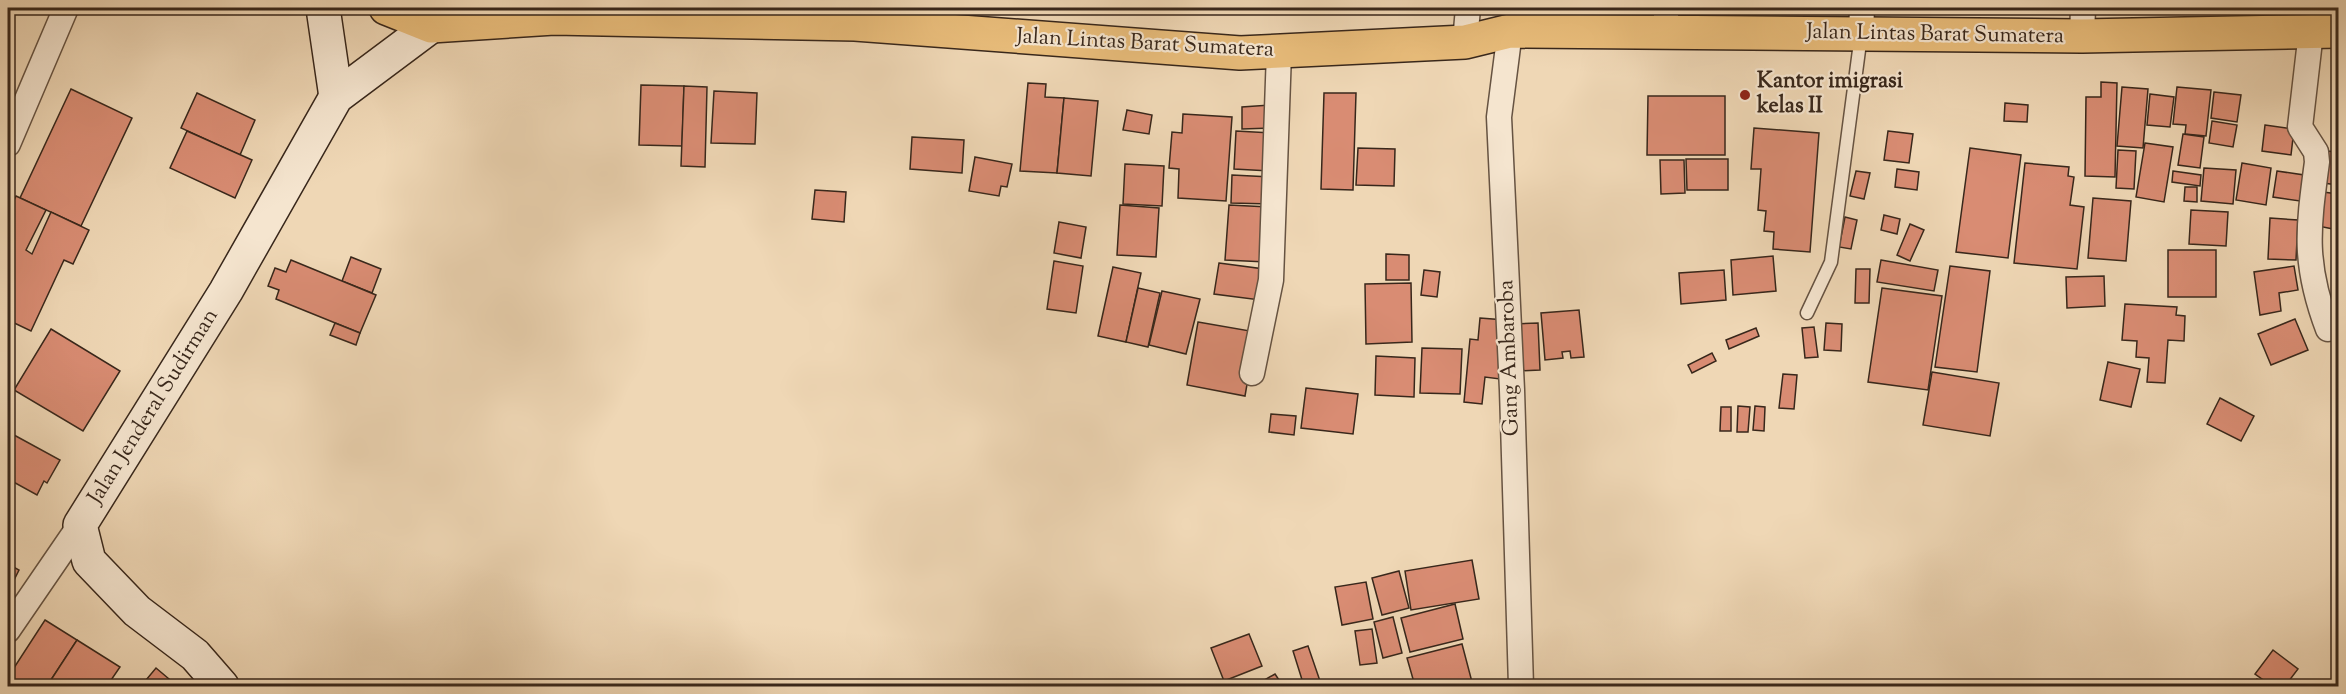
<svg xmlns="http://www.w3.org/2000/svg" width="2346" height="694" font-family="'Sorts Mill Goudy',serif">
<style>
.building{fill:#d98c73;stroke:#38271b;stroke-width:1.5}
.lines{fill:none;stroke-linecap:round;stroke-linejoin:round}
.service-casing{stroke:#665342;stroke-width:15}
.minor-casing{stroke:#665342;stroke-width:27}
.secondary-casing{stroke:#38271b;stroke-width:36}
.trunk-casing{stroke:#38271b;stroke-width:36}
.service{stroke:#f5e5cf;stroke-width:12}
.minor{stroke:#f5e5cf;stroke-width:24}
.secondary{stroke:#f5e5cf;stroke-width:33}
.trunk{stroke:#e8bc7a;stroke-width:33}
.poi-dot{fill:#8f2418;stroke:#f5e5cf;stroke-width:2}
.labels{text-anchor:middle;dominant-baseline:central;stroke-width:4.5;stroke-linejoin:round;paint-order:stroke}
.street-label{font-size:22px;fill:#38271b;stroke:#f5e5cf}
.poi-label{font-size:22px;font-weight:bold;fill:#38271b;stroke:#f5e5cf;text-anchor:start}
</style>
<rect width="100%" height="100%" fill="#efd7b5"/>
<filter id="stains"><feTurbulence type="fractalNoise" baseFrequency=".00333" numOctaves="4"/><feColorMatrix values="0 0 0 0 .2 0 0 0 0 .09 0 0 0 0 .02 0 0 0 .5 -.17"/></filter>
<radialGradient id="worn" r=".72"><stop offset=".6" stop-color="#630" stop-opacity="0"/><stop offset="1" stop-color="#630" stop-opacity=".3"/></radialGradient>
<g class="building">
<polygon points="996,8 1048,8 1048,10"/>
<polygon points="1555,8 1589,8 1589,20 1556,20"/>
<polygon points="2291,8 2324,8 2324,18 2291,20"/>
<polygon points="2101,82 2117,83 2115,177 2085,176 2086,97 2101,97"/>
<polygon points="1028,83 1046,84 1045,97 1064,98 1057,173 1020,171"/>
<polygon points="641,85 684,86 682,146 639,145"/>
<polygon points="684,86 707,87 705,167 681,166"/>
<polygon points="2122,87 2148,89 2143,148 2117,146"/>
<polygon points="2177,87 2211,90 2206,136 2185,134 2186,125 2173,124"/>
<polygon points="71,89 132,118 81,226 20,198"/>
<polygon points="714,91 757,93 755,144 711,143"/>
<polygon points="2214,92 2241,95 2237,122 2211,118"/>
<polygon points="197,93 255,120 240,155 181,128"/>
<polygon points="1324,93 1356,93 1353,190 1321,189"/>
<polygon points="2150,94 2174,97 2170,127 2147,125"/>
<polygon points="1648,96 1725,96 1725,155 1647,155"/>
<polygon points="1064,98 1098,101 1091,176 1057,173"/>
<polygon points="2005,103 2028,105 2027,122 2004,121"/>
<polygon points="1270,105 1271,128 1242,129 1242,107"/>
<polygon points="1127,110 1152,115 1149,134 1123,130"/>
<polygon points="1183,114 1232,117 1226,201 1178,198 1179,169 1169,168 1172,132 1182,133"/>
<polygon points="2212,121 2237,125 2233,147 2209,143"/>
<polygon points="2265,125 2294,129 2291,155 2262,151"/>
<polygon points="1754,128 1819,133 1810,252 1773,249 1774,232 1764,231 1766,211 1758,210 1761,169 1751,169"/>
<polygon points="187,131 252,160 235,198 170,168"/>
<polygon points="1236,131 1273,133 1270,171 1234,169"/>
<polygon points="1888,131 1913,134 1909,163 1884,160"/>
<polygon points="2183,134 2204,137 2200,168 2178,165"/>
<polygon points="912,137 964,140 962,173 910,169"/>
<polygon points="2145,143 2173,147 2164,202 2136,197"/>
<polygon points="1358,148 1395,149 1394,186 1356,185"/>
<polygon points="1970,148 2021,155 2008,258 1956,252"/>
<polygon points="2118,150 2136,151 2134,189 2116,188"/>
<polygon points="2326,151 2338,152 2338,185 2323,183"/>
<polygon points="975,157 1012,164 1007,187 1001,186 999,196 969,191"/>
<polygon points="1686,159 1728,159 1728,190 1687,190"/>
<polygon points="1660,160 1684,160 1685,193 1661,194"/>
<polygon points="2025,163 2069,167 2068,176 2074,177 2070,205 2084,207 2077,269 2014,263"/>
<polygon points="2242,163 2271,168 2266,205 2236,200"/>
<polygon points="1125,164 1164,166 1162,206 1123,204"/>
<polygon points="2204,168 2236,170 2233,204 2201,201"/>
<polygon points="1897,169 1919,172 1917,190 1895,187"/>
<polygon points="1856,171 1870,173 1864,199 1850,196"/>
<polygon points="2173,171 2201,175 2200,186 2172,182"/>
<polygon points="2277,171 2304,175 2300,201 2273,197"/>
<polygon points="1232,175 1271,177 1271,204 1231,203"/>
<polygon points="2185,187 2197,187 2197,202 2184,201"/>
<polygon points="815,190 846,192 844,222 812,219"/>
<polygon points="2323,192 2338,194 2338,230 2318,226"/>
<polygon points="16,196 46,210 26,250 32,254 51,212 89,230 73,264 64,260 31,331 8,320 8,213"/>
<polygon points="2093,198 2131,201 2126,261 2088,258"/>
<polygon points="1120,205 1159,208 1156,257 1117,255"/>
<polygon points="1229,205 1269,207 1266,262 1225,260"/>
<polygon points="2191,210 2228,212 2226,246 2189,244"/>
<polygon points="1884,215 1900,219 1897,234 1881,230"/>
<polygon points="1845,217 1857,220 1851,249 1839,247"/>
<polygon points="2270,218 2298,220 2296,260 2268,259"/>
<polygon points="1059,222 1086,227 1081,258 1054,253"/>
<polygon points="1910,224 1924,230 1910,261 1897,255"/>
<rect x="2168" y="250" width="48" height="47"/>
<polygon points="1386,254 1409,255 1409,280 1386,280"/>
<polygon points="1773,256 1776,291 1733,295 1731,260"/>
<polygon points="351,257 381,269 372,293 342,281"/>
<polygon points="291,260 376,295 360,333 276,299 279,290 268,286 275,268 286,272"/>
<polygon points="1881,260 1938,270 1934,291 1877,282"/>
<polygon points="1054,261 1083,266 1076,313 1047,309"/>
<polygon points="1219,263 1264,269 1260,300 1214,294"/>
<polygon points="1950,266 1990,271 1977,372 1935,367"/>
<polygon points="2294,266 2298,290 2279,293 2281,311 2260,315 2254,272"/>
<polygon points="1113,267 1141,273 1126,342 1098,336"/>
<polygon points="1856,269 1870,269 1869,303 1855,303"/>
<polygon points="1424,270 1440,272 1437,297 1421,295"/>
<polygon points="1724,270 1726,300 1681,304 1679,273"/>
<polygon points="2104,276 2105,306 2067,308 2066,277"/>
<polygon points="1411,283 1412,342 1366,344 1365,284"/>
<polygon points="1138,288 1160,293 1148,347 1126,342"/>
<polygon points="1882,288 1942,296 1928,390 1868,382"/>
<polygon points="1162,291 1200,299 1186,354 1149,345"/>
<polygon points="2125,304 2177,307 2176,315 2185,316 2184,341 2168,340 2165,383 2147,382 2149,358 2136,357 2137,341 2122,340"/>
<polygon points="1579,310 1584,357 1571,358 1570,351 1562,352 1563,358 1545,360 1541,313"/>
<polygon points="1480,318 1505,320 1500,379 1485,377 1482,404 1464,402 1470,339 1478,340"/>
<polygon points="2295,319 2308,350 2271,365 2258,334"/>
<polygon points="1198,322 1256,332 1245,396 1187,385"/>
<polygon points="335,323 360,333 356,345 330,335"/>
<polygon points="1538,323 1540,370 1515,371 1513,324"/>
<polygon points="1826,323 1842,324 1841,351 1824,350"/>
<polygon points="1814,327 1818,357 1805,358 1802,328"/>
<polygon points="1756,328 1759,336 1729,349 1726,340"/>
<polygon points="51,329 120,371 83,431 14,390"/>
<polygon points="1422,348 1462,349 1460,394 1420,393"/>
<polygon points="1712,353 1716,361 1692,373 1688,365"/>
<polygon points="1376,356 1415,358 1414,397 1375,395"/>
<polygon points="2108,362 2140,369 2131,407 2100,400"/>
<polygon points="1932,372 1999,383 1990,436 1923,425"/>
<polygon points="1783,374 1797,375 1794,409 1779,408"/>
<polygon points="1306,388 1358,394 1353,434 1301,428"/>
<polygon points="2220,398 2254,416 2241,441 2207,424"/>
<polygon points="1738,406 1750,407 1748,432 1737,432"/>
<polygon points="1755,406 1765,407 1764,431 1753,430"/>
<polygon points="1721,407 1731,407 1731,431 1720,431"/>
<polygon points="1271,414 1296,416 1294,435 1269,432"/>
<polygon points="14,435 60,460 47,483 44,481 37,495 8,479 8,447"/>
<polygon points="1472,560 1479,599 1411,610 1405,571"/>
<polygon points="8,564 19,570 11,586 8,585"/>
<polygon points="1399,571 1409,608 1382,615 1372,578"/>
<polygon points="1366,582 1373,619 1342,625 1335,587"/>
<polygon points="1455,604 1463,639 1410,652 1401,618"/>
<polygon points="1393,617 1402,653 1383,658 1374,622"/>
<polygon points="45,620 77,640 47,686 8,686 8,677"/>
<polygon points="1372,629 1377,663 1360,665 1355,631"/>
<polygon points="1249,634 1262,666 1224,681 1211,648"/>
<polygon points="77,640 120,667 107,686 47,686"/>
<polygon points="1462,644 1472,682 1456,686 1415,686 1407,658"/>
<polygon points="1308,646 1320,681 1304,686 1293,651"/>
<polygon points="2273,650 2298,669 2285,686 2272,686 2255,674"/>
<polygon points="156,668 175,684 173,686 141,686"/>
<polygon points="1275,674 1283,686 1254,686"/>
<polygon points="2257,679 2265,686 2250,686"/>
</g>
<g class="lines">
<g class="service-casing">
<polyline id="service" points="1807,313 1831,262 1861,35"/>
</g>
<g class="minor-casing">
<g id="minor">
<polyline points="1666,8 1666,32"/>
<polyline points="1510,31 1499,117 1512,390 1521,686"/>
<path d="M 2311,32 L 2300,127 L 2316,152 L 2317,162 C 2308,229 2303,263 2328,329"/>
<polyline points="1861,34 1862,8"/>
<polyline points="2082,36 2083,8"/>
<polyline points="1465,42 1468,8"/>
<polyline points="8,144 66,8"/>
<polyline points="1252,373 1271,280 1279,52"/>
<polyline points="8,630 80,525"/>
</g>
</g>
<g class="secondary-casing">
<g id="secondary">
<polyline points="323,8 336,97"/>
<polyline points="222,686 195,655 137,611 89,561 80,525 226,291 336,97 431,26"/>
</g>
</g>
<g class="trunk-casing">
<polyline id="trunk" points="386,8 431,26 554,18 855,24 1240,53 1465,42 1510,31 2082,36 2338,31"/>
</g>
<use href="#service" class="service"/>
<use href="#minor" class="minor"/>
<use href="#secondary" class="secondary"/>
<use href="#trunk" class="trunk"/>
</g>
<circle class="poi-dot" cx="1745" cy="95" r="6"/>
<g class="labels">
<g class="street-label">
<text transform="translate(1935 35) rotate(1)">Jalan Lintas Barat Sumatera</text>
<text transform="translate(1145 44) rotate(3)">Jalan Lintas Barat Sumatera</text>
<text transform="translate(1510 358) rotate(-92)">Gang Ambaroba</text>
<text transform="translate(154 407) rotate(-58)">Jalan Jenderal Sudirman</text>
</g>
<g class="poi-label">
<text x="1757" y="82">Kantor imigrasi<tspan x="1757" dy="25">kelas II</tspan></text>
</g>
</g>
<rect width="2346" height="694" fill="none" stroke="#efd7b5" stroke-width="30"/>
<rect x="9" y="9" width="2328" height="676" fill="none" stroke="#38271b" stroke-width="3"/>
<rect x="15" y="15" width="2316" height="664" fill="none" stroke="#38271b" stroke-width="1.5"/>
<rect width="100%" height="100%" filter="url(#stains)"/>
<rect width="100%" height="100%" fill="url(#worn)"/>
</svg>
